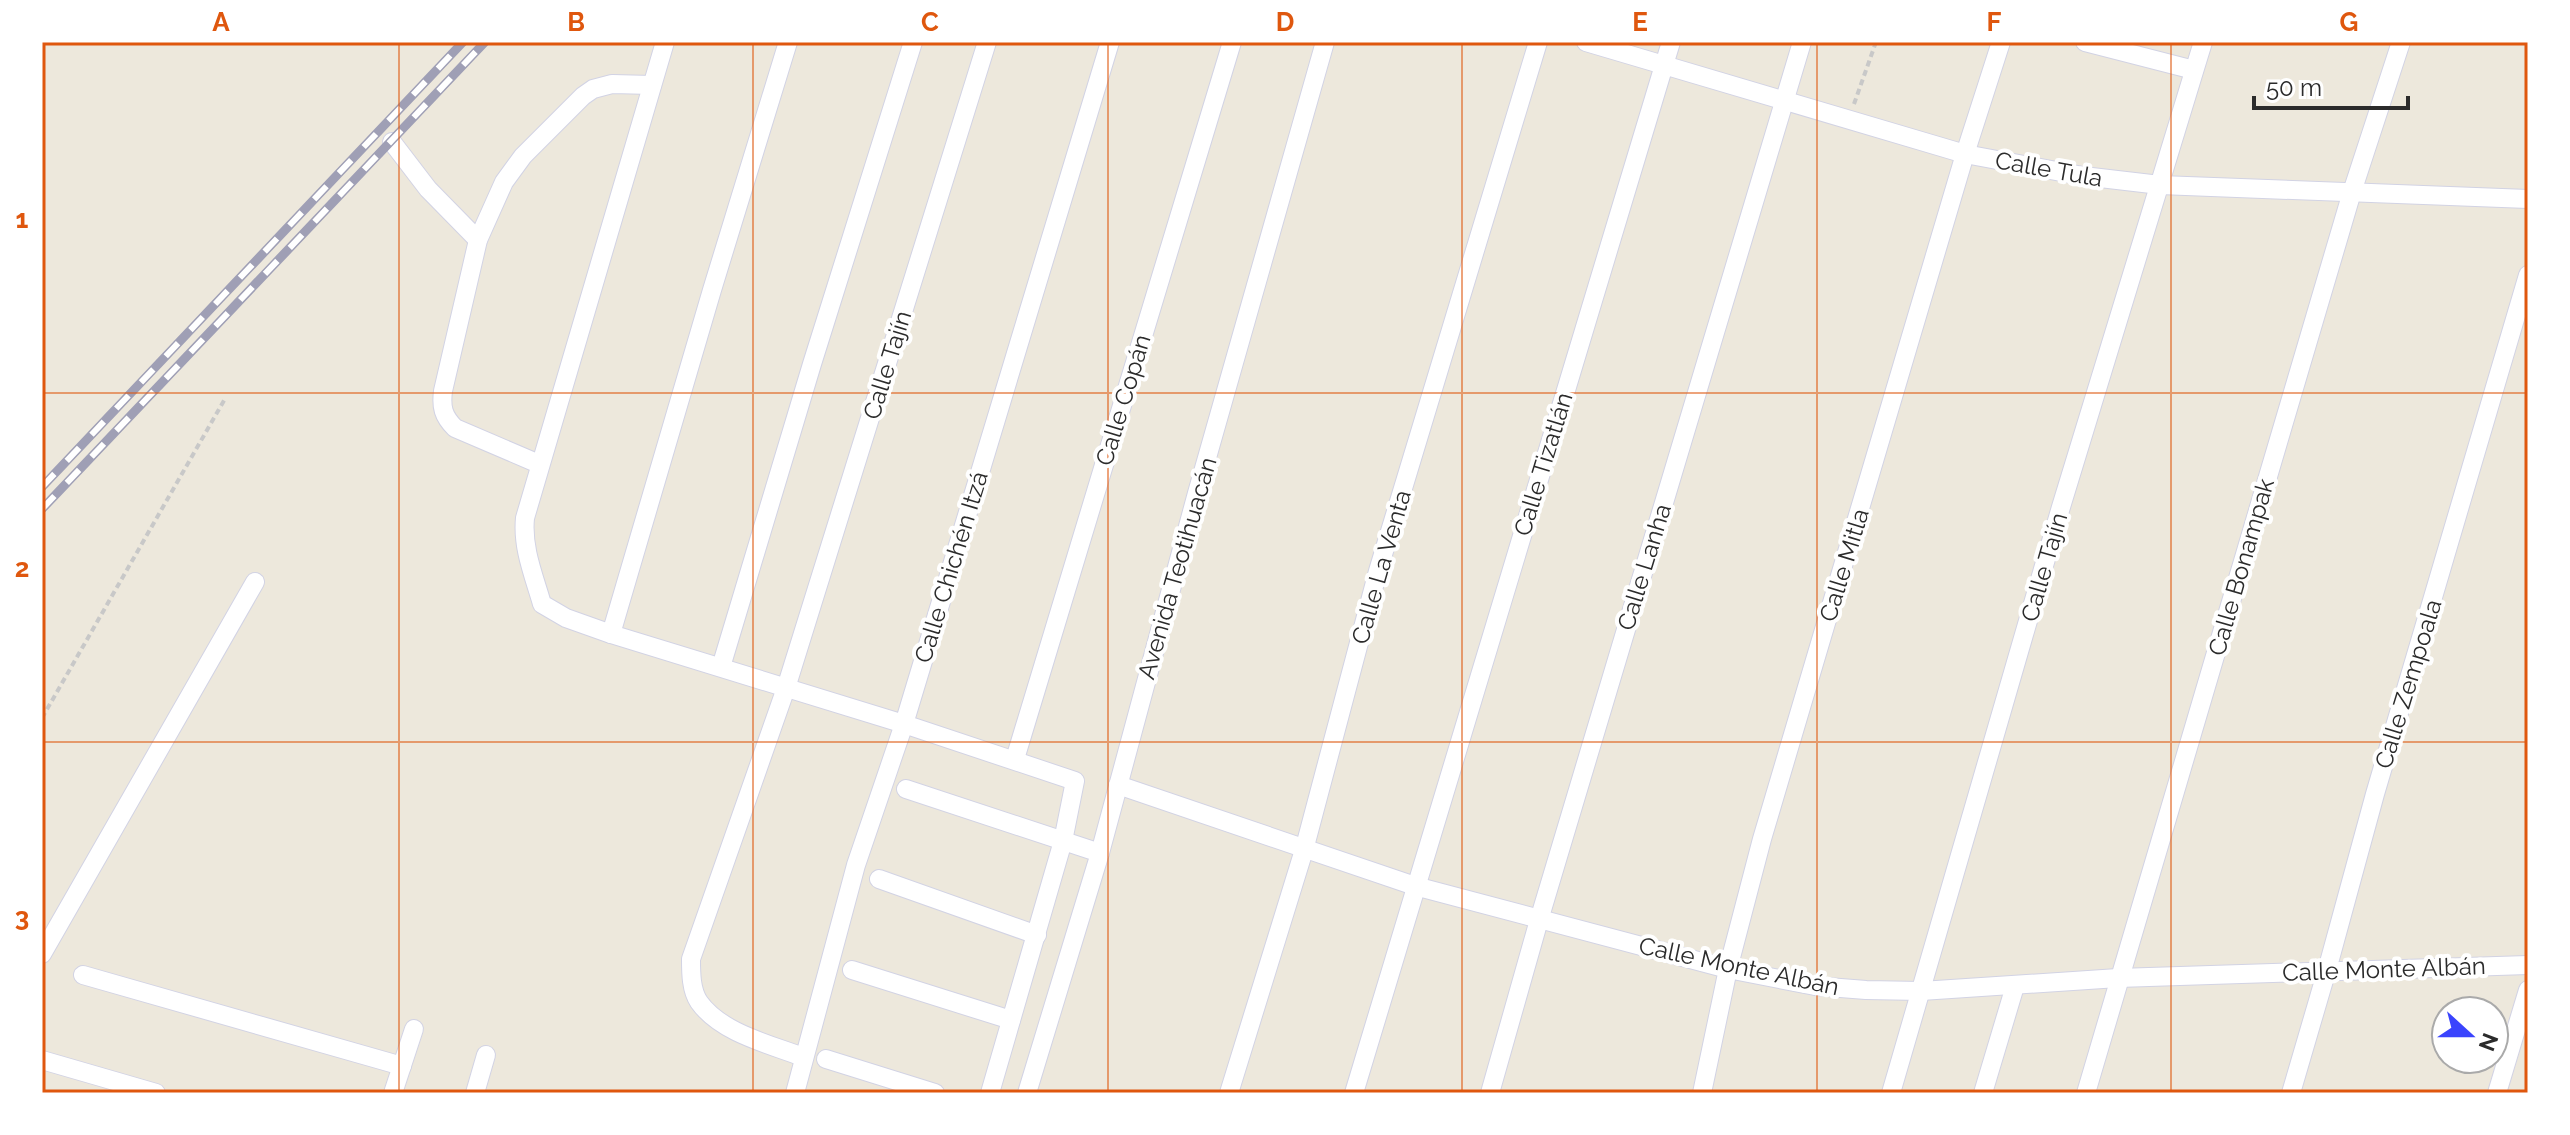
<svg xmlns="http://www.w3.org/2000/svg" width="2570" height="1135" font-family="Raleway,sans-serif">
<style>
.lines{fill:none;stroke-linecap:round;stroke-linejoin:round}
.minor-casing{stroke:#d2d3e4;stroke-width:20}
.path{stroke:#c8c8c8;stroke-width:4;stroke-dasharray:6 4;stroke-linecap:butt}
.minor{stroke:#fff;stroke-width:18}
.rail-casing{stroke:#9f9fb5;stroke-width:9}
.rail{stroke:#fff;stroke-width:6;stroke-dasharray:18;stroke-linecap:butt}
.grid{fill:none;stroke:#df570e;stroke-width:2;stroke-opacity:0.55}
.labels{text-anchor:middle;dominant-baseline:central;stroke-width:8;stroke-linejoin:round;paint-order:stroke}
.street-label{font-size:24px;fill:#2b2b2b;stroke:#fff}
.neatline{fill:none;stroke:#df570e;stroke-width:3}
.grid-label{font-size:26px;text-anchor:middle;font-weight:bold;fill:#df570e}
</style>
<rect width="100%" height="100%" fill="#ede8dc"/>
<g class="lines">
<g class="minor-casing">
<g id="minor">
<path d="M 665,42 L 525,518 C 522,548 534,576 542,604 L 566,618 L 611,634 L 904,724 L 1075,781 L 1063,841 L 990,1093"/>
<polyline points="1586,42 1965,154 2083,176 2160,185 2528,199"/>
<polyline points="2085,42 2194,70"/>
<polyline points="392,142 428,189 478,240"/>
<path d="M 539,464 L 455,428 C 443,416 441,407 443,391 L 478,240 L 504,182 L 523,156 L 583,96 L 593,89 L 612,84 L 652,85"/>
<polyline points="611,634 712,290 788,42"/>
<polyline points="721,667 812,364 913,42"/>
<polyline points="1015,759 1232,42"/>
<polyline points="1118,785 1415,886 1728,969 1815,986 1866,990 1921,991 2118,978 2528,965"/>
<polyline points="906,789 1100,853"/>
<polyline points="879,879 1037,935"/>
<polyline points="42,954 255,582"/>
<polyline points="852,970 1011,1020"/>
<polyline points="83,975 402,1066"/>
<path d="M 803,1057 C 769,1044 721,1033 699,1002 C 691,990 691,973 691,959 L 786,688 L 987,42"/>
<polyline points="826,1059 935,1093"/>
<polyline points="42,1060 156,1093"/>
<polyline points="393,1093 414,1029"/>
<polyline points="475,1093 486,1055"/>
<polyline points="795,1093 856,865 904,724 1110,42"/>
<polyline points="1027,1093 1100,853 1197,493 1325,42"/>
<polyline points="1229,1093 1304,850 1378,571 1538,42"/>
<polyline points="1354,1093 1671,42"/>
<polyline points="1490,1093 1539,920 1802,42"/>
<polyline points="1702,1093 1728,969 1762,839 1965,154 2001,42"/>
<polyline points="1891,1093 2061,507 2203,42"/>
<polyline points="1983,1093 2015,986"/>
<polyline points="2086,1093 2352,192 2401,42"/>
<polyline points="2291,1093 2327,970 2375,794 2528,275"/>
<polyline points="2497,1093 2528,990"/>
</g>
</g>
<g class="path">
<polyline points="1854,104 1876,42"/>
<polyline points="42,718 226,397"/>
</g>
<use href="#minor" class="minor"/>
<g class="rail-casing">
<g id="rail">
<polyline points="42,487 463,42"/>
<polyline points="42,509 485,42"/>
</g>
</g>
<use href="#rail" class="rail"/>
</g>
<path class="grid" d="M 399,42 L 399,1093M 753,42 L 753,1093M 1108,42 L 1108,1093M 1462,42 L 1462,1093M 1817,42 L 1817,1093M 2171,42 L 2171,1093M 42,393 L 2528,393M 42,742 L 2528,742"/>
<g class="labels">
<g class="street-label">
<text transform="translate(2049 169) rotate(10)">Calle Tula</text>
<text transform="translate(887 365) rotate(-73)">Calle Tajín</text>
<text transform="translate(1123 400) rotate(-73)">Calle Copán</text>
<text transform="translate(1543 464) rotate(-73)">Calle Tizatlán</text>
<text transform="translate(1844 565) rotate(-73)">Calle Mitla</text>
<text transform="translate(951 567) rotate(-73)">Calle Chichén Itzá</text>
<text transform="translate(1381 567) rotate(-74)">Calle La Venta</text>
<text transform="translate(1644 567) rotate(-73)">Calle Lanha</text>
<text transform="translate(2044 567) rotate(-74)">Calle Tajín</text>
<text transform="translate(2241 567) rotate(-74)">Calle Bonampak</text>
<text transform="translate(1177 568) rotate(-74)">Avenida Teotihuacán</text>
<text transform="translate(2408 684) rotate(-73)">Calle Zempoala</text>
<text transform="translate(1739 966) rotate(12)">Calle Monte Albán</text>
<text transform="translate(2384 969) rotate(-2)">Calle Monte Albán</text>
</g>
</g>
<rect width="2570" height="1135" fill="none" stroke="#ffffff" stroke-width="88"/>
<g transform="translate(2470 1035) rotate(111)"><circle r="38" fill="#ffffff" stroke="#aaaaaa" stroke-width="2"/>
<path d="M0-6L14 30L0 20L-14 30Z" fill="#3a44fd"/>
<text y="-12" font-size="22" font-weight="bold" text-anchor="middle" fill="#2b2b2b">N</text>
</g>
<path d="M2254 96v12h154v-12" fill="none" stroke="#2b2b2b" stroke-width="4"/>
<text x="2266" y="96" font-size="24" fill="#2b2b2b" stroke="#ffffff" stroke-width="6" paint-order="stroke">50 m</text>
<rect x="44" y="44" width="2482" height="1047" class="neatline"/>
<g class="grid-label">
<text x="221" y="31">A</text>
<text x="576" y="31">B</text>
<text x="930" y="31">C</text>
<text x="1285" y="31">D</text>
<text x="1640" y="31">E</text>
<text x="1994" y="31">F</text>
<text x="2349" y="31">G</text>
<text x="22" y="228">1</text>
<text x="22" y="577">2</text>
<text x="22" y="926">3</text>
</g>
</svg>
